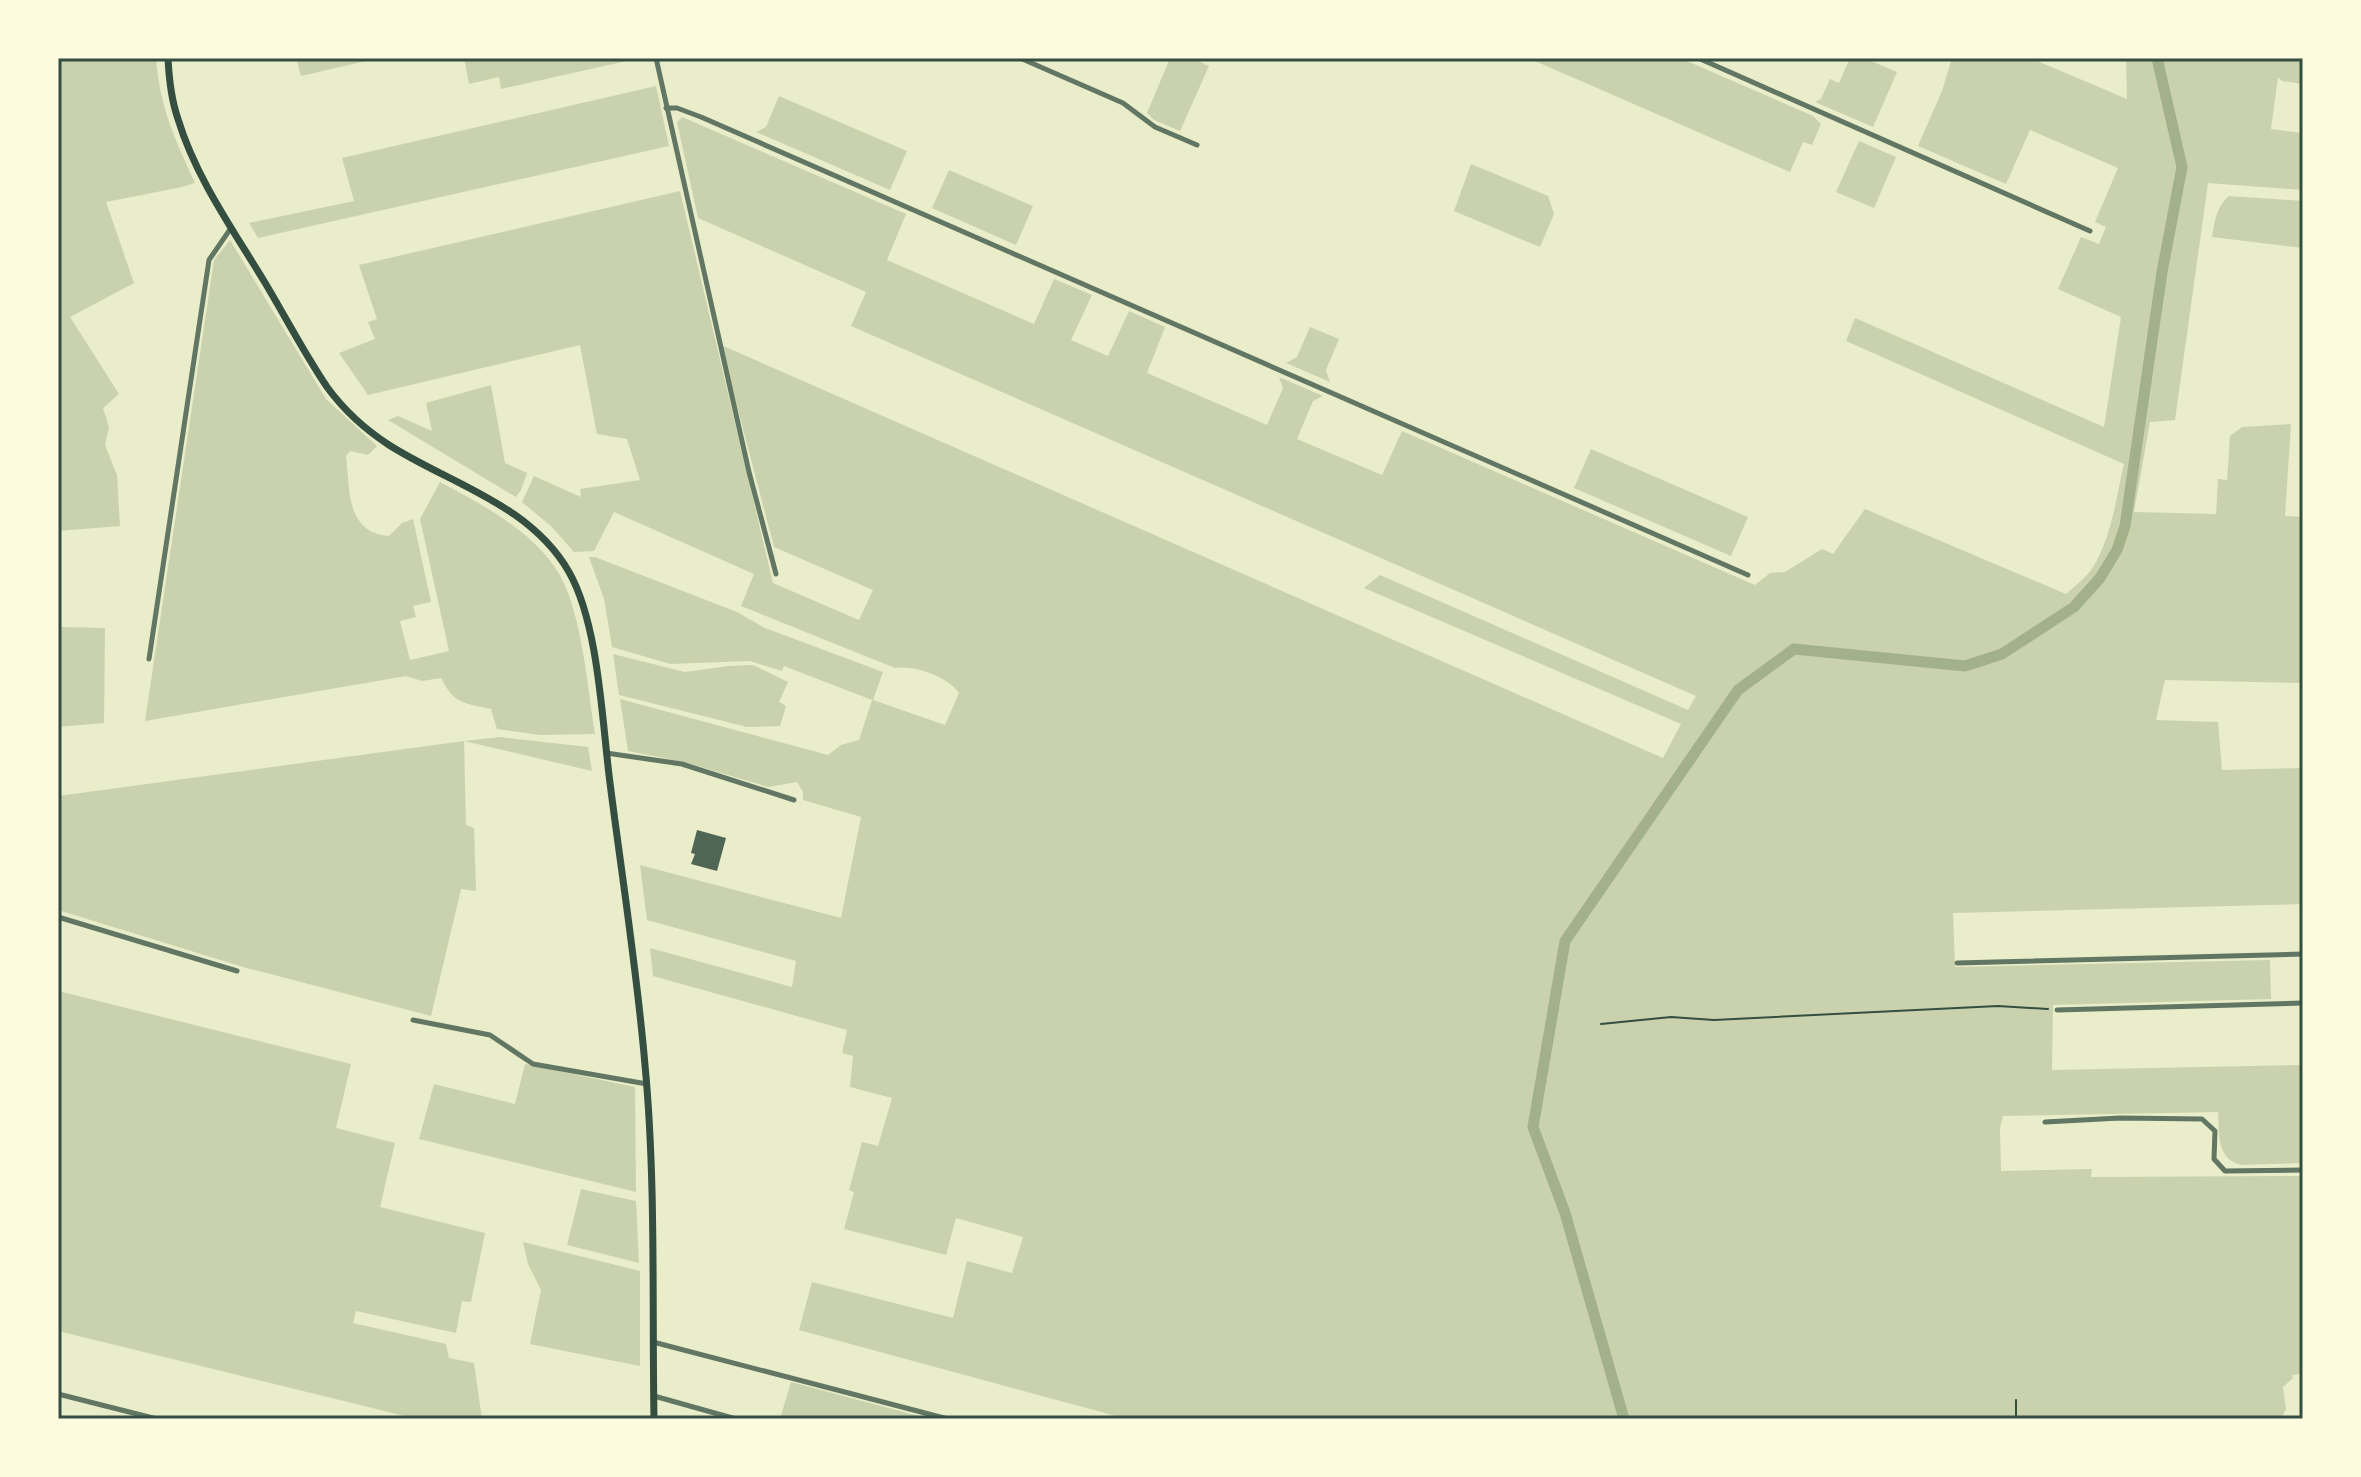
<svg xmlns="http://www.w3.org/2000/svg" width="2361" height="1477" font-family="'Space Grotesk',sans-serif">
<style>
.green{fill:#cad2ad}
.lines{fill:none;stroke-linecap:round;stroke-linejoin:round}
.canal{stroke:#a3b18a;stroke-width:11}
.building{fill:#4f6655}
.path{stroke:#344e41;stroke-width:2}
.minor{stroke:#617663;stroke-width:5}
.secondary{stroke:#344e41;stroke-width:7}
.neatline{fill:none;stroke:#344e41;stroke-width:3}
</style>
<rect width="100%" height="100%" fill="#e9edc9"/>
<g class="green">
<path d="M 58,58 L 156,58 C 160,108 174,137 195,183 L 182,187 L 106,202 L 134,283 L 70,317 L 119,394 L 103,408 L 109,427 L 105,445 L 117,475 L 120,526 L 58,531 Z"/>
<polygon points="296,58 379,58 301,76"/>
<polygon points="464,58 640,58 501,89 499,77 469,84"/>
<polygon points="1170,58 1191,58 1209,66 1180,131 1154,120 1147,113"/>
<polygon points="1528,58 1680,58 1813,116 1821,124 1812,145 1803,142 1790,172"/>
<polygon points="1850,58 1864,58 1897,72 1873,127 1815,102 1821,99 1830,79 1839,83"/>
<path d="M 1952,58 L 2030,58 L 2127,99 L 2126,58 L 2303,58 L 2303,84 L 2282,81 L 2278,77 L 2271,129 L 2303,133 L 2303,190 L 2208,183 L 2175,420 L 2150,422 L 2134,512 L 2216,514 L 2218,479 L 2227,480 L 2230,436 L 2242,427 L 2291,424 L 2285,516 L 2303,517 L 2303,683 L 2165,680 L 2156,720 L 2218,722 L 2222,770 L 2303,768 L 2303,904 L 1953,913 L 1955,967 L 2270,960 L 2271,999 L 2053,1005 L 2052,1070 L 2303,1065 L 2303,1163 L 2241,1165 C 2215,1158 2220,1133 2218,1112 L 2003,1116 L 2000,1128 L 2001,1171 L 2092,1169 L 2091,1177 L 2303,1176 L 2303,1374 L 2292,1375 L 2293,1378 L 2283,1387 L 2286,1409 L 2283,1415 L 2272,1419 L 1127,1419 L 799,1330 L 812,1282 L 953,1318 L 967,1261 L 1012,1273 L 1023,1237 L 956,1218 L 946,1255 L 844,1229 L 854,1192 L 849,1190 L 862,1142 L 878,1146 L 892,1098 L 850,1087 L 853,1056 L 842,1053 L 847,1030 L 653,976 L 650,948 L 792,987 L 796,961 L 647,920 L 640,865 L 841,918 L 861,817 L 803,800 L 803,792 L 797,782 L 768,787 L 684,762 L 628,751 L 620,699 L 828,755 L 841,745 L 859,740 L 872,700 L 784,666 L 782,671 L 750,661 L 670,664 L 612,647 L 604,599 L 589,557 L 595,557 L 737,612 L 765,628 L 883,672 L 873,700 L 945,725 L 959,693 C 948,677 915,665 895,668 L 741,606 L 754,574 L 614,512 L 594,551 L 574,552 L 551,526 L 522,502 L 534,476 L 581,497 L 580,489 L 640,480 L 627,439 L 597,434 L 580,345 L 368,395 L 339,353 L 375,339 L 368,322 L 377,319 L 359,265 L 680,191 L 773,583 L 859,620 L 873,590 L 774,547 L 721,345 L 1663,758 L 1681,724 L 1364,588 L 1380,575 L 1688,710 L 1696,696 L 851,326 L 866,292 L 698,218 L 677,122 L 682,117 L 906,214 L 887,260 L 1034,324 L 1054,279 L 1092,295 L 1071,340 L 1108,356 L 1129,311 L 1165,327 L 1147,373 L 1267,425 L 1283,388 L 1279,377 L 1323,396 L 1313,401 L 1297,439 L 1382,475 L 1402,431 L 1755,585 L 1770,573 L 1785,572 L 1822,549 L 1833,554 L 1865,509 L 2066,594 C 2075,586 2087,577 2093,567 C 2112,536 2116,498 2124,464 L 1846,341 L 1855,318 L 2104,427 L 2121,317 L 2058,289 L 2081,237 L 2099,244 L 2106,227 L 2095,222 L 2118,168 L 2030,130 L 2006,184 L 1918,146 L 1942,91 Z"/>
<polygon points="656,86 669,146 258,238 249,223 354,201 342,158"/>
<polygon points="779,96 907,151 890,190 756,132 766,127"/>
<polygon points="1859,141 1896,157 1874,208 1836,192"/>
<polygon points="1471,164 1548,196 1554,214 1540,247 1454,211"/>
<polygon points="949,170 1033,206 1016,245 932,208"/>
<path d="M 2229,196 L 2303,201 L 2303,248 L 2212,237 C 2215,221 2216,207 2229,196 Z"/>
<path d="M 230,240 L 326,399 L 377,446 L 368,455 L 350,451 L 346,456 C 350,487 345,533 389,536 L 402,523 L 413,519 L 431,602 L 413,606 L 416,617 L 400,621 L 410,660 L 449,651 L 420,519 L 440,482 C 481,504 526,527 554,566 C 582,605 587,686 595,734 L 540,735 L 497,729 L 491,709 C 464,703 454,704 441,678 L 422,681 L 406,676 L 145,721 L 214,260 Z"/>
<polygon points="1310,327 1339,339 1326,370 1330,382 1286,363 1297,357"/>
<polygon points="491,385 505,463 527,473 521,490 516,497 388,420 398,416 432,431 426,403"/>
<polygon points="1591,449 1748,517 1731,556 1574,488"/>
<polygon points="58,627 105,628 104,723 58,727"/>
<polygon points="613,654 685,672 728,666 753,665 788,682 779,702 786,706 780,726 747,727 619,695"/>
<polygon points="500,737 588,747 592,771 464,741 466,825 474,828 476,891 461,889 431,1016 243,967 58,910 58,796 464,741"/>
<polygon points="58,991 351,1064 336,1128 395,1143 380,1207 485,1233 471,1302 462,1301 456,1333 356,1311 353,1323 446,1344 449,1358 474,1363 482,1419 417,1419 58,1331"/>
<polygon points="525,1064 635,1087 636,1192 419,1139 434,1084 515,1104"/>
<polygon points="581,1189 636,1201 639,1263 567,1245"/>
<polygon points="523,1242 640,1271 640,1366 530,1344 541,1290 528,1264"/>
<polygon points="791,1382 930,1419 780,1419"/>
</g>
<g class="lines">
<polyline class="canal" points="1624,1419 1565,1213 1533,1127 1565,941 1738,690 1794,649 1965,666 2002,654 2074,607 2100,578 2117,550 2125,526 2162,272 2182,167 2157,58"/>
</g>
<polygon class="building" points="697,830 726,838 717,871 691,864 695,854 691,853"/>
<g class="lines">
<g class="path">
<polyline points="1601,1024 1671,1017 1714,1020 1998,1006 2048,1009"/>
<polyline points="2016,1419 2016,1400"/>
</g>
<g class="minor">
<polyline points="656,58 749,472 776,574"/>
<polyline points="1020,58 1123,103 1155,127 1197,145"/>
<polyline points="1698,58 2090,231"/>
<polyline points="666,108 677,108 701,117 1748,575"/>
<polyline points="149,659 209,260 231,228"/>
<polyline points="606,753 682,764 794,800"/>
<polyline points="58,917 237,971"/>
<polyline points="1957,963 2303,954"/>
<polyline points="2057,1010 2303,1003"/>
<polyline points="413,1020 490,1035 533,1064 647,1084"/>
<polyline points="2045,1122 2120,1118 2202,1119 2215,1131 2214,1159 2225,1171 2303,1170"/>
<polyline points="653,1342 948,1419"/>
<polyline points="58,1394 157,1419"/>
<polyline points="654,1396 736,1419"/>
</g>
<path class="secondary" d="M 168,58 C 169,79 171,99 178,119 C 195,176 233,230 264,281 C 285,316 304,353 327,387 C 343,409 366,430 389,445 C 450,484 530,504 569,572 C 599,625 602,722 610,783 C 622,877 637,971 645,1065 C 656,1182 652,1301 654,1419"/>
</g>
<rect width="2361" height="1477" fill="none" stroke="#fefae0" stroke-width="120"/>
<rect x="60" y="60" width="2241" height="1357" class="neatline"/>
</svg>
